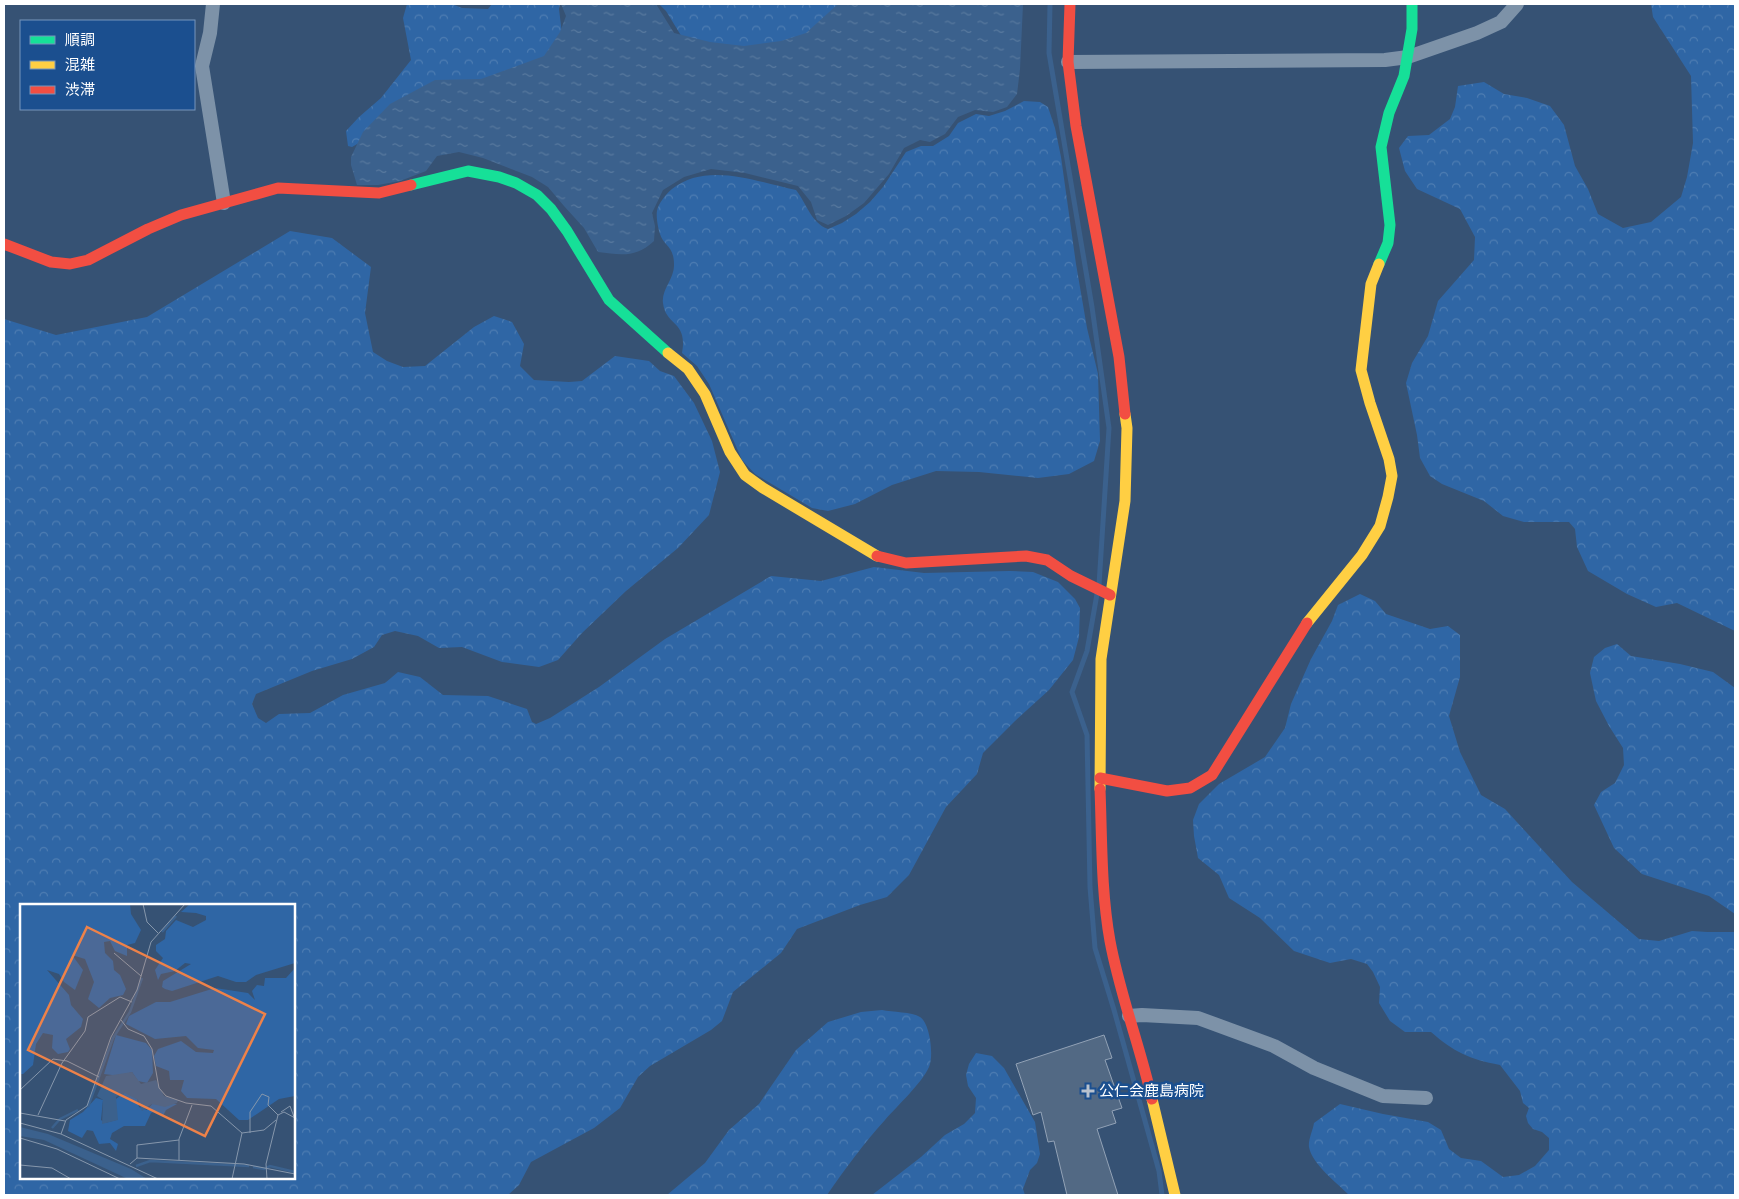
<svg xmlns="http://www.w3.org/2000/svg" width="1739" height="1199" font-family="'Roboto Condensed','Noto Sans JP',sans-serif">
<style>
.forest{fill:url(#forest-crowns);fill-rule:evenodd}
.water{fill:url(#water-ripples)}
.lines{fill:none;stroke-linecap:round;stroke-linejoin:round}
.stream{stroke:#3b618d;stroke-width:5}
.building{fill:#526984;stroke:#92a2b6}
.street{stroke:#7d92a8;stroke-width:14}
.fast{stroke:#16e098;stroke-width:11}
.slow{stroke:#ffcf43;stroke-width:11}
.jam{stroke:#f24e42;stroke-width:11}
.poi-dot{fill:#b9c2ce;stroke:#1b4f8f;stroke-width:2}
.labels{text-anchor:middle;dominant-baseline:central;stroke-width:5;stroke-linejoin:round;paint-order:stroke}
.poi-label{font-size:15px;fill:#fff;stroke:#1b4f8f;text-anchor:start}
.inset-river{fill:none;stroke:#3b618d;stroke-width:2.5}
.inset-road{fill:none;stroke:#8697ac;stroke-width:1}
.view{fill:#ee8249;fill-opacity:0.15;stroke:#ee8249;stroke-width:2.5}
.inset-edge{fill:none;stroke:#fff;stroke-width:2.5}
</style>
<defs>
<pattern id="forest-crowns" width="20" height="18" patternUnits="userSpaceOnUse" patternTransform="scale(1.25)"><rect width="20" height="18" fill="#2f66a5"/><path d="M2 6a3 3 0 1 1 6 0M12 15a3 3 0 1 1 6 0" fill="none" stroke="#4e7db2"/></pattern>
<pattern id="water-ripples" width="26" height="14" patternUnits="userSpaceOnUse" patternTransform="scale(1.25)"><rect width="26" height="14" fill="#3b618d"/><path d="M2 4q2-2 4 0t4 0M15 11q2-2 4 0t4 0" fill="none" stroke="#58799e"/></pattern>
</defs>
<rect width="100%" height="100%" fill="#365274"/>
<g class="forest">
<polygon points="407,4 452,4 462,8 488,9 492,4 560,4 559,9 563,42 543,63 364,140 352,147 348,146 346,131 359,117 381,98 411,60 403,18"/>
<polygon points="659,4 845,4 802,41 766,49 685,42 666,11"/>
<polygon points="1651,4 1735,4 1735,631 1677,603 1656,607 1627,594 1588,571 1577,547 1575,529 1569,522 1524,522 1503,516 1484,501 1442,484 1430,476 1420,458 1417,435 1406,383 1412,363 1428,336 1438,301 1474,260 1475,237 1460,209 1417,189 1405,171 1399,148 1408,136 1429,135 1450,119 1455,107 1458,86 1484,82 1504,94 1527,98 1550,106 1564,125 1575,166 1588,189 1598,214 1623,228 1651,222 1681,197 1687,177 1693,143 1691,76 1653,17"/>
<path d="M 1024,101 L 1040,102 L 1048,107 L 1055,128 L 1061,157 L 1076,264 L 1087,328 L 1098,374 L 1100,441 L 1094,461 L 1069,474 L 1038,478 L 979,472 L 936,471 L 892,485 L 855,504 L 828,511 L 812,508 L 755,474 L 742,460 L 709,384 L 697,366 L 682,353 C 688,320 666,327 663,303 C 661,290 675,278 674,264 C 674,246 663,245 660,234 C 658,228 656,217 657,211 C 658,204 666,194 672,189 C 707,161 757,182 796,190 C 807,204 811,223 828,229 L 842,223 L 856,214 L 870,202 L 883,187 L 906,152 L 921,146 L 933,146 L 949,136 L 958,123 L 976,114 L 989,116 L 1005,111 Z"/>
<path d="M 290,231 L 332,238 L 371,267 L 365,313 L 373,352 L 387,361 L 403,367 L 425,366 L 474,327 L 494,316 L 512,322 L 524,344 L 520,366 L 534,380 L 569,382 L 582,381 L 615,356 L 649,361 L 660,371 L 674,376 L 694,403 L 712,441 L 720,472 L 709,515 L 678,548 L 626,591 L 582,633 L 558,660 L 539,667 L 502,662 L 462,647 L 439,648 L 418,636 L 395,631 L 382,635 L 374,647 L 352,659 L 312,671 L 256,694 L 252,704 L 258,718 L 266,723 L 279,714 L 310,713 L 343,695 L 385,683 L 398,672 L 420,677 L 443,695 L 488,696 L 527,709 L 532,722 L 536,724 L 550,718 L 599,687 L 665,639 L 771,576 L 821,581 L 874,567 L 924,573 L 1010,571 L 1033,572 L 1058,582 L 1075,599 L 1080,608 L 1079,637 L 1073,660 L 1049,690 L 1015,721 L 983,753 L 977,774 L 946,807 L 909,875 L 887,897 L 860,905 L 797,929 L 781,953 L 733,992 L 722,1021 L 711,1030 L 650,1066 L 638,1077 L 620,1108 L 594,1128 L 531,1162 L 519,1185 L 508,1195 L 4,1195 L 4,319 L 56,335 L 147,317 ZM 21,905 L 294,905 L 294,1178 L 21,1178 Z"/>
<path d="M 1360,594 L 1375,601 L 1386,614 L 1430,629 L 1448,626 L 1460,635 L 1460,677 L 1449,716 L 1460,752 L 1481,795 L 1505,809 L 1572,882 L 1639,939 L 1659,941 L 1692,931 L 1707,932 L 1735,932 L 1735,1195 L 1349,1195 C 1337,1183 1312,1164 1309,1147 C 1308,1140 1313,1130 1314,1123 L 1340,1104 L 1383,1114 L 1428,1122 L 1441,1130 L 1449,1149 L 1461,1158 L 1481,1161 L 1503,1177 L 1519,1175 L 1535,1166 L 1549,1150 L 1549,1138 L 1542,1132 L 1533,1129 L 1528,1123 L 1526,1116 L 1529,1108 L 1523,1103 L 1520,1091 L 1500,1065 C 1469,1059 1454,1052 1431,1032 L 1405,1032 L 1390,1021 L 1379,1003 L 1380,987 L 1373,972 L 1367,964 L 1351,959 L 1330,963 L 1294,951 L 1260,918 L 1229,898 L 1219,875 L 1198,858 L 1194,836 L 1193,820 L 1199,804 L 1219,784 L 1265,757 L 1285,728 L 1291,704 L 1311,659 L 1332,621 L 1338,605 Z"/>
<polygon points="1617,644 1631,656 1680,664 1713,672 1735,688 1735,914 1709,896 1642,874 1614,848 1594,805 1601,792 1615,783 1624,765 1623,748 1609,726 1596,701 1590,673 1594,657 1605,648"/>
<path d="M 882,1010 C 892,1012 912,1012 920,1017 C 930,1023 934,1056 929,1067 C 922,1083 898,1105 885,1120 C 864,1143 845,1169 827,1195 L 667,1195 L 705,1163 L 729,1130 L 759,1104 L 796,1050 L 828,1022 L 861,1012 Z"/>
<polygon points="976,1053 992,1056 1004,1068 1035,1122 1040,1154 1037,1163 1030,1170 1023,1189 1025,1195 872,1195 921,1157 945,1135 964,1124 975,1113 976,1098 968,1086 966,1075 969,1064"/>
</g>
<path class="water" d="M 561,4 L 656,4 L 674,33 L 710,42 L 744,46 L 781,41 L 806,33 L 838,4 L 1023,4 L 1020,69 L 1017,94 L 1007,107 L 993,112 L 975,110 L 958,117 L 945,134 L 930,142 L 920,140 L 904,148 L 889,174 L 864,203 L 846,216 L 828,225 L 817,220 L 811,202 L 798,186 L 745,173 L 711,169 L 684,177 L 663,190 L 652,213 L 655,226 L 654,241 C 636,258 621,255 598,252 L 584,228 L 564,206 L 548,187 L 532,177 L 483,158 L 459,152 L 437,156 L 426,171 L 400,181 L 378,185 L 357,185 L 351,165 L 351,157 L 363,132 L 390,104 L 435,80 L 481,79 L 544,56 L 560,32 L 566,16 Z"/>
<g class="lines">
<g class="stream">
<polyline points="1050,4 1049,53 1092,307 1109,428 1099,585"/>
<polyline points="1097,594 1087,651 1072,692 1087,735 1090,887 1095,948 1114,1010 1159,1171 1162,1195"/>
</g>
</g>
<polygon class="building" points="1104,1035 1112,1058 1105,1060 1122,1108 1112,1111 1116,1123 1097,1129 1118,1195 1067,1195 1054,1141 1048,1142 1041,1112 1033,1115 1016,1064"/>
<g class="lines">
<g class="street">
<polyline points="213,4 210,33 202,66 224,203"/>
<polyline points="1068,62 1385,60 1408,57 1477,33 1501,22 1517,4"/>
<polyline points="1129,1016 1142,1015 1198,1018 1274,1046 1314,1068 1383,1096 1426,1098"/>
</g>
<g class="fast">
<polyline points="411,185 468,171 499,177 516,183 537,195 551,209 567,231 609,300 668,353"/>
<polyline points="1379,264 1388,243 1390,225 1381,147 1389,113 1404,76 1412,29 1412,4"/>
</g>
<g class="slow">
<polyline points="668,353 688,369 705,394 730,452 745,475 763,488 877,556"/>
<polyline points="1307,623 1362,555 1380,526 1388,497 1392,476 1389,459 1370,403 1361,370 1371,284 1379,264"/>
<polyline points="1100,789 1101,659 1125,501 1127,428 1125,414"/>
<polyline points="1152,1099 1175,1195"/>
</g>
<g class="jam">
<polyline points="1070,4 1068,62 1076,126 1119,357 1125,414"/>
<polyline points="4,244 51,262 70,264 88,260 148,229 181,215 278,188 379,193 411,185"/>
<polyline points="877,556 906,563 1026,556 1047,560 1071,576 1110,595"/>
<polyline points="1100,778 1167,791 1190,788 1212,775 1307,623"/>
<path d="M 1100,789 C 1102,840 1101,891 1110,941 C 1120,995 1140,1046 1152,1099"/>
</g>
</g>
<path class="poi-dot" d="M1085.5 1083.5h5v5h5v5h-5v5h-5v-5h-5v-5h5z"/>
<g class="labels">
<g class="poi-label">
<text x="1099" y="1091">公仁会鹿島病院</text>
</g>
</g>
<g transform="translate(20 904)">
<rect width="275" height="275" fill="#365274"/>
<path d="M 0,0 L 110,0 L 111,10 L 121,26 L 115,39 L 107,41 L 107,52 L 95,47 L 90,37 L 84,38 L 85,49 L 93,57 L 94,66 L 100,71 L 106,85 L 103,91 L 90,94 L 79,104 L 68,95 L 74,78 L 65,55 L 52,51 L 63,66 L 55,86 L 44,78 L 39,70 L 27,66 L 49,91 L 51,101 L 63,115 L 61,123 L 46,135 L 50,145 L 48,148 L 38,150 L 32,144 L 33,131 L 23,129 L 16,140 L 13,161 L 3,170 L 0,170 ZM 170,0 L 275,0 L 275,59 L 236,71 L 226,78 L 216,78 L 198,72 L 152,87 L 145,85 L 142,83 L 143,77 L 171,60 L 165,59 L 155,67 L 141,70 L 138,76 L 135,66 L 143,54 L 136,47 L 136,41 L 145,35 L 146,27 L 156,16 L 173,23 L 186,16 L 186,12 L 176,9 L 161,8 ZM 275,64 L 275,192 L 259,195 L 228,216 L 219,216 L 196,195 L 167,194 L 161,187 L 164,176 L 150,176 L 149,167 L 136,162 L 134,152 L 138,145 L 161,137 L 176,148 L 193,149 L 194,146 L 178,144 L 166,132 L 135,135 L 106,120 L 109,112 L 136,98 L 150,98 L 195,84 L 228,89 L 235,96 L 232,87 L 237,81 L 244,82 L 245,74 L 266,74 ZM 96,131 L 126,139 L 132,146 L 133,169 L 127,179 L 118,177 L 112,168 L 100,172 L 84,170 ZM 105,188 L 117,194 L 119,203 L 127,206 L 133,199 L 157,200 L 146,206 L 143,212 L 136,207 L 131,209 L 125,222 L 104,222 L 92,229 L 90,235 L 98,240 L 96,247 L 90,239 L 79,240 L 73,227 L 67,226 L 62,234 L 48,227 L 50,216 L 63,208 L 76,194 L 83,196 L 81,216 L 85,219 L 96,216 L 96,195 Z" fill="#2f66a5"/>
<path d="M 112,168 L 121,180 L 136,176 L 144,192 L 158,196 L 157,199 L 145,203 L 132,200 L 122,207 L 118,196 L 105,189 L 96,193 L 98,216 L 82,220 L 83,196 L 77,192 L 86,172 ZM 0,223 L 28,230 L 111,265 L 127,275 L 108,275 L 24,236 L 0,232 Z" fill="#3b618d"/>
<path class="inset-river" d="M 142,28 L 156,12M 68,203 L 93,134 L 110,108 L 122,74M 32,224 L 40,215 L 58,206M 116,262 L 130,257 L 229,262M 233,263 L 244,265 L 250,262 L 275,268"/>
<path class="inset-road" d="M 123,0 L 127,18 L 138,29M 94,49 L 121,72M 101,116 L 108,125 L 124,132 L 132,145 L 139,184 L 146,192 L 166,199 L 191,202 L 222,229 L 244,226 L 256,216M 0,186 L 33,155 L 47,157 L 79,173M 261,208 L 270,202 L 274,213M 0,209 L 45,217M 18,211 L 42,159 L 65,127 L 68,113 L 100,93 L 112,98M 0,219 L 41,230 L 138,275M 230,229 L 230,208 L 242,190 L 249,193 L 248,201 L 258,211M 41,230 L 46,216 L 67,202 L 91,133 L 117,86 L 131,38 L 165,0M 0,234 L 37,245 L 100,275M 117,254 L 117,241 L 159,236M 159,256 L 159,235 L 172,201M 110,260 L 117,254 L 224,260 L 275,270M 0,261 L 32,264 L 51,275M 212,275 L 222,229M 247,275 L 246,260 L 258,211 L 264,208 L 275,214"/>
<path class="view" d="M 67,23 L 245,110 L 185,232 L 8,146 Z"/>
<rect width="275" height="275" class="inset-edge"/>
</g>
<rect width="1739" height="1199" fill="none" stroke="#ffffff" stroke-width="10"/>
<rect x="20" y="20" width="175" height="90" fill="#1b4f8f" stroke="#7695bc"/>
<rect x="30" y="36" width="25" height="8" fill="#16e098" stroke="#7695bc"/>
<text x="65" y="45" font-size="15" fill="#ffffff">順調</text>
<rect x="30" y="61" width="25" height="8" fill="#ffcf43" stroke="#7695bc"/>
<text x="65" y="70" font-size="15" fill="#ffffff">混雑</text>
<rect x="30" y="86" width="25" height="8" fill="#f24e42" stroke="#7695bc"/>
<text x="65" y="95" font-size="15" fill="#ffffff">渋滞</text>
</svg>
